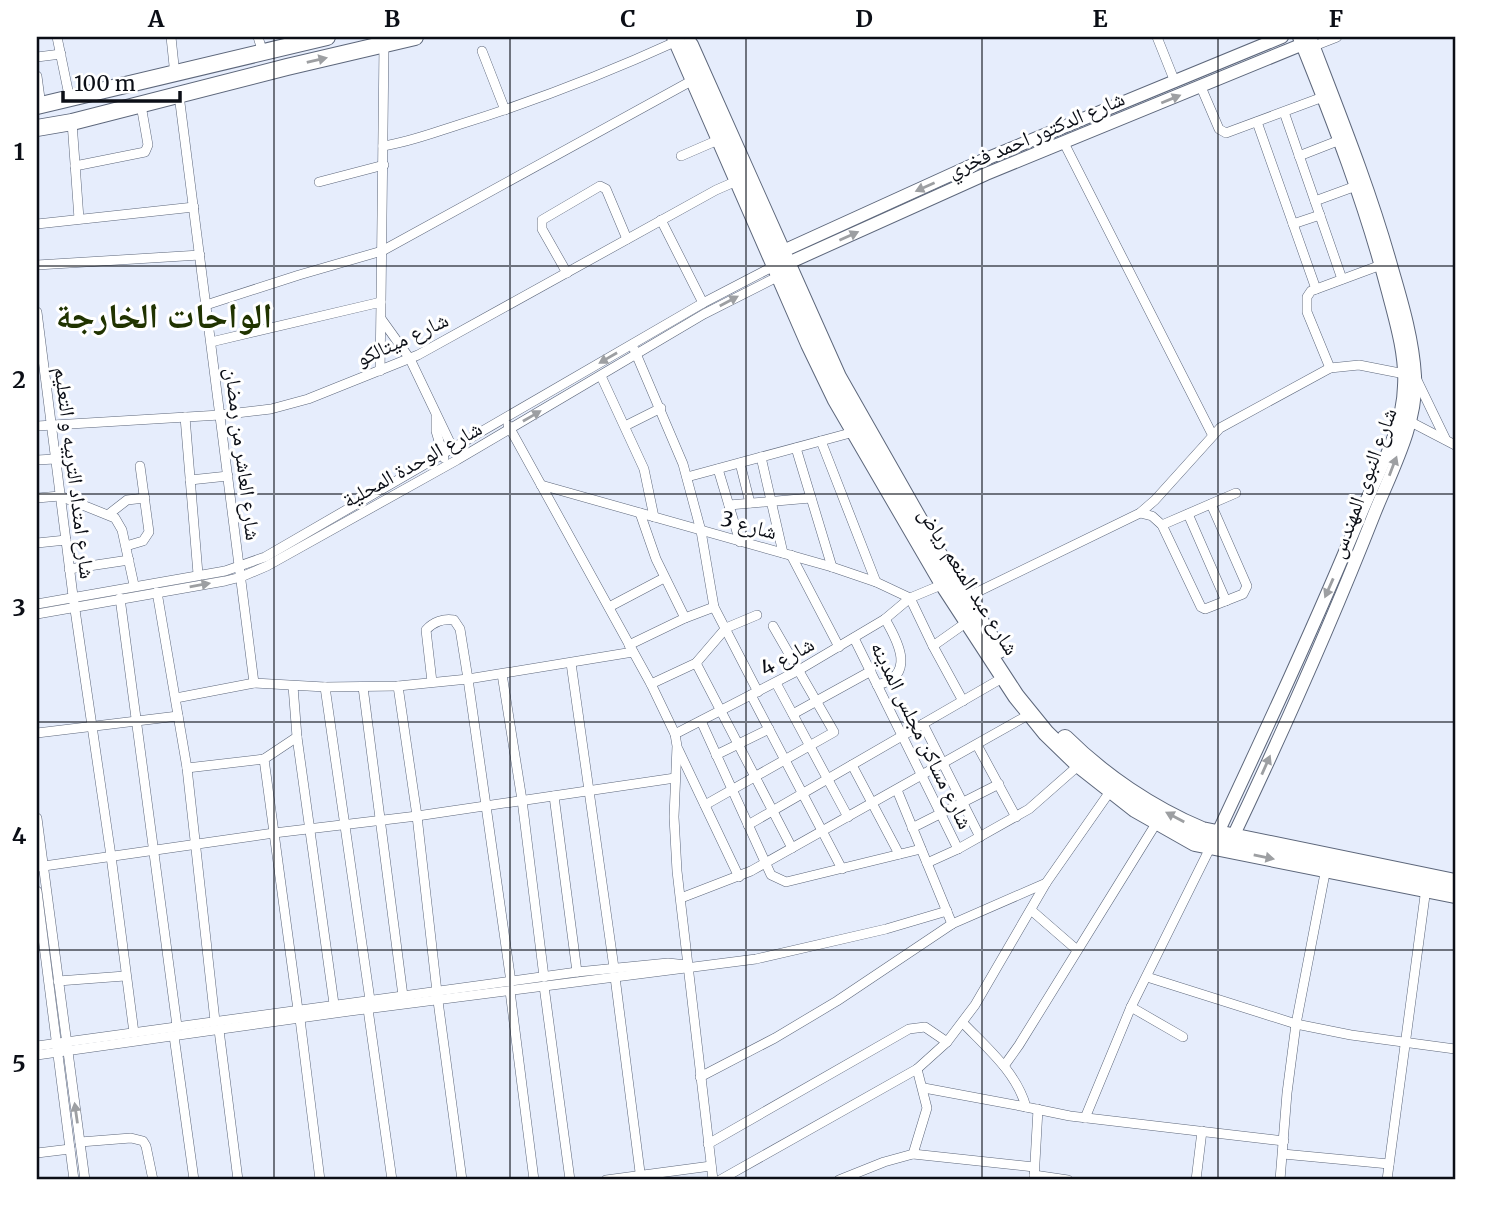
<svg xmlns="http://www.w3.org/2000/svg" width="1492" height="1217" font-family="Merriweather,'Noto Naskh Arabic',serif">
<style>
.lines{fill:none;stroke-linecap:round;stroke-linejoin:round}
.street-casing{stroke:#5d677b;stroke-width:10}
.secondary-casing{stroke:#5d677b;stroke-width:14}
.highway-casing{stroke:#5d677b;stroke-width:18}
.street{stroke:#fff;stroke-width:9}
.secondary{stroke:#fff;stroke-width:12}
.highway{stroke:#fff;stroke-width:16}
.oneway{fill:#9d9fa2}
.grid{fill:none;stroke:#0b0e16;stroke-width:2;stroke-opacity:0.55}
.labels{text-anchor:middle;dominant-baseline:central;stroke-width:6;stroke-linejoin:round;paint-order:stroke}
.street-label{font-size:21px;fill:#0b0e16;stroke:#fff}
.town-label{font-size:35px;font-weight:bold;fill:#203300;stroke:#fff}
.neatline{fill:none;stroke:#0b0e16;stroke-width:2.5}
.grid-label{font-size:23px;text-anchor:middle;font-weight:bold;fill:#0b0e16}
</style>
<rect width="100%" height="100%" fill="#e6edfc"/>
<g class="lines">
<g class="street-casing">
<g id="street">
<polyline points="57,37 70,100"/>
<polyline points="171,37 175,75"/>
<polyline points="258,37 263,53"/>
<polyline points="1157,37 1175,82"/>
<polyline points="1314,46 1337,37"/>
<polyline points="482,51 505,110"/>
<polyline points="37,57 61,54"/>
<polyline points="37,76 41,106"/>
<polyline points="1201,87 1219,129 1226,133 1323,97"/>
<polyline points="179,95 254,683"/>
<polyline points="1284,112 1342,279"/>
<polyline points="72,122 79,219"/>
<polyline points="1257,122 1316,289"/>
<polyline points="1064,143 1212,434"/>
<path d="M 383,146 C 410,142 435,132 461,124 C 535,101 607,73 677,41"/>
<polyline points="681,156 718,140"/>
<polyline points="1299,156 1340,140"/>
<polyline points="75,166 145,152 148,145 141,105"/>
<polyline points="319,182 384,165"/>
<polyline points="1315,201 1356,186"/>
<polyline points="661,220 703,303"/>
<polyline points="37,224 194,207"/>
<polyline points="1293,224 1320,215"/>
<polyline points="37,265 200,255"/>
<polyline points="567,273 542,229 542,220 600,186 606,189 627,239"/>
<polyline points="381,302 384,44"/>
<polyline points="206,305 299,275 382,251 693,80"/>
<polyline points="37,312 73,596 111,856 134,1033"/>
<polyline points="382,320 410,359 454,451"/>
<polyline points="211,342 381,302 380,371"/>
<polyline points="634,349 683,464 701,531 714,607 758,692"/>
<polyline points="1330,368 1307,312 1307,297 1311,291 1381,265"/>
<polyline points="601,376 644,469 654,517"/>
<polyline points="436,416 436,431 444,458"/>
<polyline points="185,417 198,574"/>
<polyline points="1407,420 1455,445"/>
<polyline points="508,425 651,684 675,734 677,746 674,817 677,871 713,1180"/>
<polyline points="37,426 220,415 271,409 308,399 418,355 716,190 739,180"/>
<polyline points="625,426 661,408"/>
<polyline points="821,441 876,582"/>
<polyline points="796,448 832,567"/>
<polyline points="761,457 783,553"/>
<polyline points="37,460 55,459"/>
<polyline points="740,463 750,503"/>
<polyline points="718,469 740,542"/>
<polyline points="687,477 854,432"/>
<polyline points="190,480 228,476"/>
<polyline points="541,485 832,567 876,582 910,598 946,583"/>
<polyline points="37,498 60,496 115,518 122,530 134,585"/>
<polyline points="729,505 811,498"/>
<polyline points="640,513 656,559 685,618"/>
<polyline points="1140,513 1152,516 1162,525 1201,607 1205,609 1243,594 1247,586 1211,504"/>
<polyline points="109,514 127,500 145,498"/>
<polyline points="1188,514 1226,601"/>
<polyline points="1162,525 1236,493"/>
<polyline points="37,543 66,540"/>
<polyline points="126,546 143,541 149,532 140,466"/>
<polyline points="791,555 839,647"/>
<polyline points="69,569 129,560"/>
<polyline points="157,592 187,768 215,1021"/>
<polyline points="120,598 177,1026"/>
<polyline points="965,598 1140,513 1155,500 1220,428 1330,368 1359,365 1415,376 1445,438"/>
<polyline points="37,604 225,571 265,557 703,303 774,266"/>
<polyline points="609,607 664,578"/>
<polyline points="37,614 225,581 241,577 267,566 457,460 704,314 779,276"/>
<polyline points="854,638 958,849"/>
<polyline points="629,645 685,618 714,607"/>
<polyline points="933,646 967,622"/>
<polyline points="571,663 614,968"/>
<polyline points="696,663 792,848"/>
<polyline points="502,674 522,800 544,977"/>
<path d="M 432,682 L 426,630 C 433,622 444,618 454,620 L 460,629 L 468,679 L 511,982"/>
<polyline points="776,683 848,817"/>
<polyline points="651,684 696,663 726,628 757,615"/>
<path d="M 877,685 C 916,676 899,643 885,619"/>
<polyline points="293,686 297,737 264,759 298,1010"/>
<polyline points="398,686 417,816 437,992"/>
<polyline points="325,687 370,1000"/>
<polyline points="363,687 403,996"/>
<polyline points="751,695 842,869"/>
<polyline points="176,698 254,683 325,687 398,686 468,679 633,652"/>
<polyline points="793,714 871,671"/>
<polyline points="701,721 771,875 786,882 921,849"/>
<polyline points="923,724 980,837"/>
<polyline points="37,733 178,716"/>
<polyline points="675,734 799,670 885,619 910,598 933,646 963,701"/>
<polyline points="297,737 334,1004"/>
<polyline points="977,745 1016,817"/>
<polyline points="678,749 739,877"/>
<polyline points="716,755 769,729"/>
<polyline points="852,765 899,854"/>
<polyline points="187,768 264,759"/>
<polyline points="897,790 952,924"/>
<polyline points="554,796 577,972"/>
<polyline points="705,805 834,732 773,626"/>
<polyline points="37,818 85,1180"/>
<polyline points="748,825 1004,677"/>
<polyline points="912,828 999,784"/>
<polyline points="927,863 958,849 1029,809 1079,765"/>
<polyline points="37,867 274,833 417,816 675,778"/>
<polyline points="37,891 74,1180"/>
<polyline points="681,898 751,871 1030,714"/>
<polyline points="1031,910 1077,950"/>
<polyline points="615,977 641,1180"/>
<polyline points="1147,977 1296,1024 1351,1035 1455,1049"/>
<polyline points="58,981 125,976"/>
<polyline points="544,986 570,1180"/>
<polyline points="510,991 534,1180"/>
<polyline points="438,1001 462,1180"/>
<polyline points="1131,1007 1183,1037"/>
<polyline points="368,1009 392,1180"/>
<polyline points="300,1019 320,1180"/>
<path d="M 963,1023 C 987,1048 1017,1073 1026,1107 L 1070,1116 L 1284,1141"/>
<polyline points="219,1030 238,1180"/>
<polyline points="174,1036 194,1180"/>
<polyline points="37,1046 577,972 668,963 687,965"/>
<polyline points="37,1055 350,1011 756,959 886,929 947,911"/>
<polyline points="1004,1066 1019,1045 1157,822"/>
<polyline points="700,1077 775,1038 837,1001 952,924 1046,883"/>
<polyline points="924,1088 1026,1107"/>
<polyline points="1085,1118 1131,1007 1211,846"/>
<polyline points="80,1142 131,1138 143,1141 146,1146 153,1180"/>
<polyline points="708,1144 909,1029 925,1027 947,1042"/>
<polyline points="37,1153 70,1149"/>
<polyline points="913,1154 1034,1167"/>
<polyline points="1283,1154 1389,1164"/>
<polyline points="1034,1175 1068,1180"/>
<polyline points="606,1180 711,1166"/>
<polyline points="720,1180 917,1069 947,1042 975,1005 1046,883 1111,790"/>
<polyline points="839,1180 884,1162 913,1154 927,1108 917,1069"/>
<polyline points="1034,1180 1038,1109"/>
<polyline points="1196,1180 1202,1131"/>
<polyline points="1280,1180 1287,1093 1296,1024 1326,868"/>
<polyline points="1387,1180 1426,888"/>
</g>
</g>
<g class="secondary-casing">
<g id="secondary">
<polyline points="781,252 981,161 1282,37"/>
<polyline points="786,264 986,174 1308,42"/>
<path d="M 1214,841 C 1265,732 1316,623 1362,511 C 1378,472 1403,430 1404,386 C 1406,356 1396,322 1388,292 C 1365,204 1333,121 1299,37"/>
<path d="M 1230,843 C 1282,734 1331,624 1375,512 C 1392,470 1418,422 1415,376 C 1413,341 1403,306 1393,272 C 1371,192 1340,115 1310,37"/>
</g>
</g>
<g class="highway-casing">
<g id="highway">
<polyline points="675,37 809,344 836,400 943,584 1016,696 1046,733 1079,765 1135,809 1195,843 1455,895"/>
<polyline points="690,45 838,377 954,581 999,650"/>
<polyline points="37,106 327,37"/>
<polyline points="37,128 72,122 287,67 415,37"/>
<path d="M 1065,738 C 1103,776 1152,809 1202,830 L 1455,882"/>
</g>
</g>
<use href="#street" class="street"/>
<use href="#secondary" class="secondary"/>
<use href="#highway" class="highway"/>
</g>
<defs><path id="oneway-solid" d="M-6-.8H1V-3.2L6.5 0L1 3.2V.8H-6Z" transform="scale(1.75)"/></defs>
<g class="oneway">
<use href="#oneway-solid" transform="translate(317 60) rotate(-13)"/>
<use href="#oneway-solid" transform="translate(1171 99) rotate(-22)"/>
<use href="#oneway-solid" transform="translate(925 187) rotate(156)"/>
<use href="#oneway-solid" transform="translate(849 236) rotate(-24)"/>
<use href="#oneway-solid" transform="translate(729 301) rotate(-28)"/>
<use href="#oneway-solid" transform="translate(608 358) rotate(150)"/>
<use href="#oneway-solid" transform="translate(532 416) rotate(-30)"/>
<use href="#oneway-solid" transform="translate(1393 466) rotate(-69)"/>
<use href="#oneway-solid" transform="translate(200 585) rotate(-10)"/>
<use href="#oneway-solid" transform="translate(1329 588) rotate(114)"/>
<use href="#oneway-solid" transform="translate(1266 765) rotate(-66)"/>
<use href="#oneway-solid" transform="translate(1175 817) rotate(-152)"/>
<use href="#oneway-solid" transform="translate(1264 857) rotate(11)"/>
<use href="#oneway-solid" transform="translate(76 1113) rotate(-98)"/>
</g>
<path class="grid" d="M 274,37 L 274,1180M 510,37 L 510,1180M 746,37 L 746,1180M 982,37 L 982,1180M 1218,37 L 1218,1180M 37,266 L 1455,266M 37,494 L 1455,494M 37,722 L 1455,722M 37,950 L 1455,950"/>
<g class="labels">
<g class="street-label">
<text transform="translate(1036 134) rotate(-23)">شارع الدكتور احمد فخري</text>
<text transform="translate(402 339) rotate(-25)">شارع ميتالكو</text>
<text transform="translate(243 454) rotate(83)">شارع العاشر من رمضان</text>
<text transform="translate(412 464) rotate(-29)">شارع الوحدة المحلية</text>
<text transform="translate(75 473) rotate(83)">شارع امتداد التربيه و التعليم</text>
<text transform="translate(1363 483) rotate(-70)">شارع النبوى المهندس</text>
<text transform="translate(749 525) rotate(15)">شارع 3</text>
<text transform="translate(969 581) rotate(58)">شارع عبد المنعم رياض</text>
<text transform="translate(787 656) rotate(-29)">شارع 4</text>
<text transform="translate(922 735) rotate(64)">شارع مساكن مجلس المدينه</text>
</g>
<g class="town-label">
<text x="164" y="316">الواحات الخارجة</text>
</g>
</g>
<rect width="1492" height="1217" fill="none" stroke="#ffffff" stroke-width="77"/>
<path d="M63 91v10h117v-10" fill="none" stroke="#0b0e16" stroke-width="3.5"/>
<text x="74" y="91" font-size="21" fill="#0b0e16" stroke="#ffffff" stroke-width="5" paint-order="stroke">100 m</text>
<rect x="38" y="38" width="1416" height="1140" class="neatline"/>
<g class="grid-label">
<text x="156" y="27">A</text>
<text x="392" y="27">B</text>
<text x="628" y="27">C</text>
<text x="864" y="27">D</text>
<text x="1100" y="27">E</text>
<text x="1336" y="27">F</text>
<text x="19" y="160">1</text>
<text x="19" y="388">2</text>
<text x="19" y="616">3</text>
<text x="19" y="844">4</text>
<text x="19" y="1072">5</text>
</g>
</svg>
